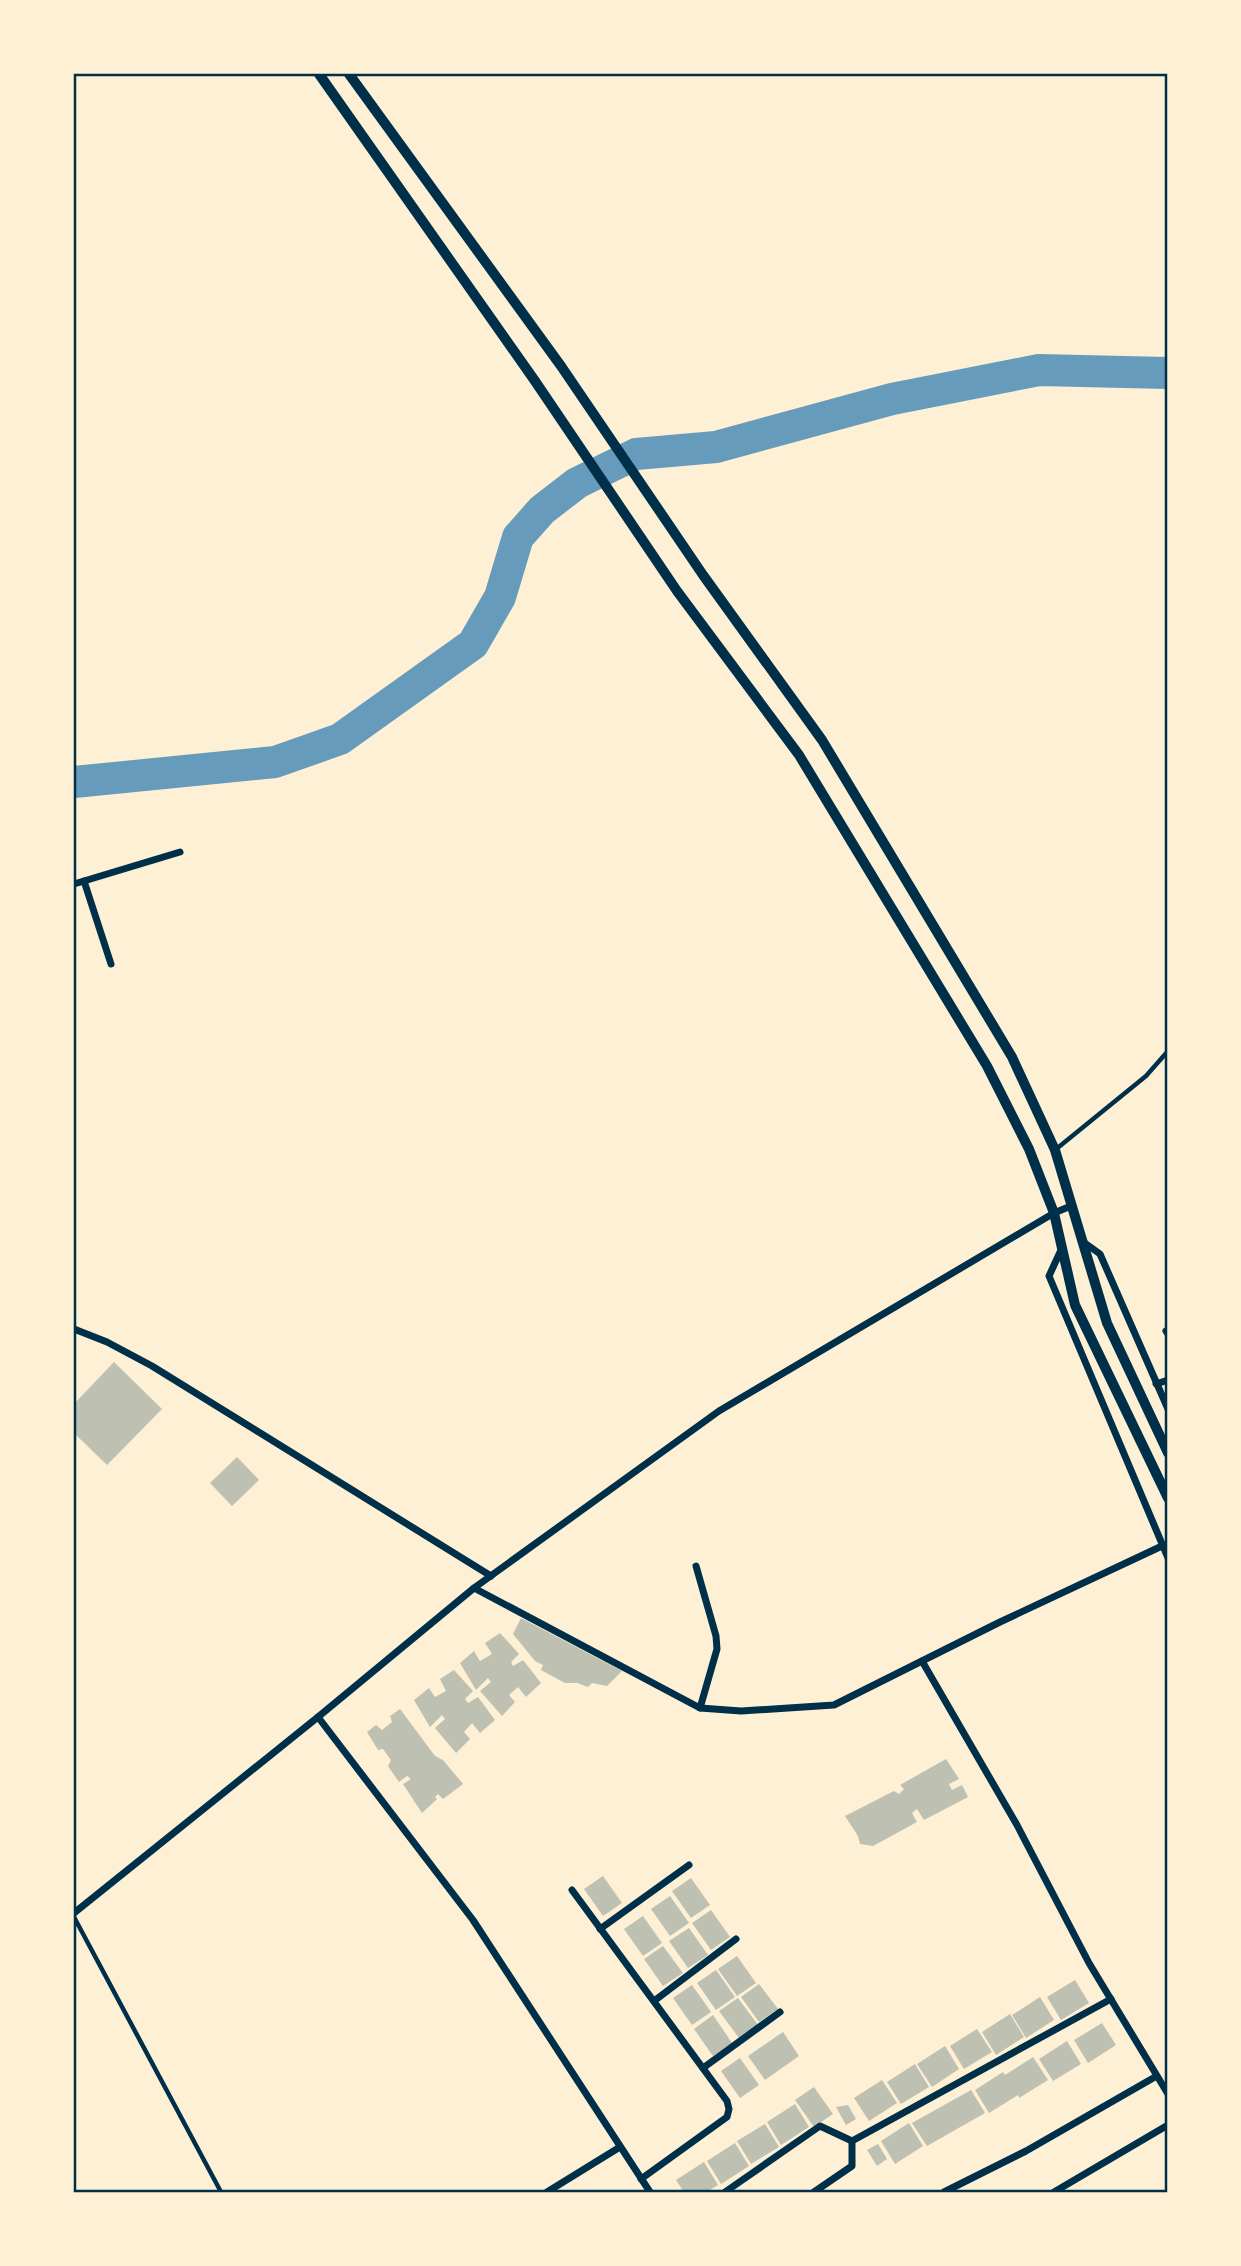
<svg xmlns="http://www.w3.org/2000/svg" width="1241" height="2266" font-family="'Zilla Slab',serif">
<style>
.lines{fill:none;stroke-linecap:round;stroke-linejoin:round}
.river{stroke:#669bbc;stroke-width:32}
.building{fill:#bec0b2}
.service{stroke:#003049;stroke-width:4.5}
.minor{stroke:#003049;stroke-width:7}
.tertiary{stroke:#003049;stroke-width:10}
.neatline{fill:none;stroke:#003049;stroke-width:2.5}
</style>
<rect width="100%" height="100%" fill="#fdf0d5"/>
<g class="lines">
<polyline class="river" points="74,782 275,762 340,739 473,644 500,597 518,537 542,510 577,483 636,454 716,447 892,399 1039,370 1168,373"/>
</g>
<g class="building">
<polygon points="114,1362 162,1409 107,1465 74,1433 74,1404"/>
<polygon points="237,1457 259,1480 232,1506 210,1483"/>
<polygon points="521,1618 622,1671 607,1686 592,1683 588,1687 577,1683 565,1683 541,1670 543,1665 535,1661 513,1634"/>
<polygon points="500,1633 519,1654 511,1662 513,1666 523,1660 541,1683 526,1697 518,1687 509,1695 515,1702 502,1716 480,1691 491,1682 488,1678 476,1690 460,1663 474,1651 480,1661 492,1654 485,1643"/>
<polygon points="454,1670 473,1691 465,1699 468,1703 478,1697 495,1720 480,1733 472,1723 464,1732 470,1739 456,1753 435,1728 445,1719 442,1715 430,1727 414,1700 429,1688 435,1697 446,1691 440,1679"/>
<polygon points="400,1709 435,1756 443,1760 463,1784 443,1799 438,1794 435,1797 437,1799 422,1813 403,1784 411,1779 407,1776 399,1782 388,1766 391,1760 383,1749 378,1750 367,1732 376,1725 382,1730 392,1722 390,1716"/>
<polygon points="946,1759 959,1779 949,1784 952,1790 962,1785 968,1797 924,1820 917,1809 912,1813 917,1822 873,1846 860,1844 858,1836 845,1816 894,1791 899,1794 904,1789 900,1785"/>
<polygon points="603,1876 622,1903 603,1916 584,1889"/>
<polygon points="691,1878 710,1905 691,1918 672,1891"/>
<polygon points="670,1896 689,1923 670,1936 651,1909"/>
<polygon points="711,1910 730,1937 711,1950 692,1923"/>
<polygon points="643,1916 662,1943 643,1956 624,1929"/>
<polygon points="689,1928 708,1955 688,1968 669,1941"/>
<polygon points="663,1946 683,1973 663,1986 644,1959"/>
<polygon points="737,1956 756,1983 737,1996 718,1969"/>
<polygon points="716,1970 735,1997 716,2010 697,1983"/>
<polygon points="1075,1980 1089,2003 1061,2020 1047,1997"/>
<polygon points="759,1984 778,2009 759,2022 741,1997"/>
<polygon points="692,1985 711,2012 692,2025 673,1998"/>
<polygon points="1040,1997 1054,2020 1026,2038 1012,2015"/>
<polygon points="738,1998 758,2025 739,2038 719,2011"/>
<polygon points="1010,2014 1024,2037 996,2055 982,2032"/>
<polygon points="713,2015 732,2043 713,2056 694,2029"/>
<polygon points="1102,2023 1116,2045 1088,2063 1074,2040"/>
<polygon points="977,2029 992,2052 964,2069 950,2046"/>
<polygon points="783,2032 799,2056 765,2080 748,2056"/>
<polygon points="1067,2041 1081,2064 1053,2081 1039,2059"/>
<polygon points="945,2046 959,2069 932,2087 917,2064"/>
<polygon points="1033,2057 1048,2080 1019,2098 1018,2095 989,2113 975,2090 1003,2072 1005,2075"/>
<polygon points="740,2058 759,2085 740,2098 721,2071"/>
<polygon points="915,2064 929,2087 901,2104 887,2082"/>
<polygon points="882,2080 897,2103 869,2121 854,2098"/>
<polygon points="814,2087 833,2114 814,2127 795,2100"/>
<polygon points="971,2090 985,2113 927,2146 912,2123"/>
<polygon points="795,2104 809,2127 781,2145 767,2122"/>
<polygon points="848,2105 856,2119 846,2125 836,2107"/>
<polygon points="909,2123 923,2146 895,2164 881,2141"/>
<polygon points="765,2124 779,2147 751,2164 737,2141"/>
<polygon points="735,2143 749,2166 721,2184 707,2161"/>
<polygon points="878,2144 887,2159 877,2166 867,2150"/>
<polygon points="704,2162 718,2185 706,2192 684,2192 676,2180"/>
</g>
<g class="lines">
<g class="service">
<polyline points="1055,1150 1146,1076 1168,1051"/>
<polyline points="74,1917 221,2192"/>
</g>
<g class="minor">
<polyline points="84,881 111,964"/>
<polyline points="74,884 180,852"/>
<polyline points="1082,1241 1100,1254 1168,1409"/>
<polyline points="1061,1250 1049,1276 1168,1558"/>
<polyline points="74,1329 107,1342 152,1366 491,1576"/>
<polyline points="1166,1331 1168,1334"/>
<polyline points="1156,1384 1168,1380"/>
<polyline points="696,1566 716,1636 717,1649 700,1708"/>
<polyline points="474,1588 719,1411 1054,1213 1071,1206"/>
<polyline points="922,1661 1017,1825 1089,1963 1168,2094"/>
<polyline points="318,1717 473,1920 650,2192"/>
<polyline points="572,1890 727,2101 729,2109 727,2117 641,2179"/>
<polyline points="74,1913 318,1717 474,1588 700,1708 741,1711 834,1705 1000,1622 1162,1546"/>
<polyline points="600,1929 689,1865"/>
<polyline points="654,2001 736,1939"/>
<polyline points="703,2068 780,2012"/>
<polyline points="547,2192 620,2147"/>
<polyline points="725,2192 820,2126 852,2141"/>
<polyline points="814,2192 852,2166 852,2141 1111,1999"/>
<polyline points="944,2192 1026,2151 1155,2077"/>
<polyline points="1054,2192 1168,2125"/>
</g>
<g class="tertiary">
<polyline points="319,74 535,381 677,591 799,755 987,1066 1029,1149 1054,1213 1075,1305 1168,1498"/>
<polyline points="349,74 561,366 703,575 822,740 1012,1057 1055,1150 1107,1323 1168,1453"/>
</g>
</g>
<rect width="1241" height="2266" fill="none" stroke="#fdf0d5" stroke-width="150"/>
<rect x="75" y="75" width="1091" height="2116" class="neatline"/>
</svg>
